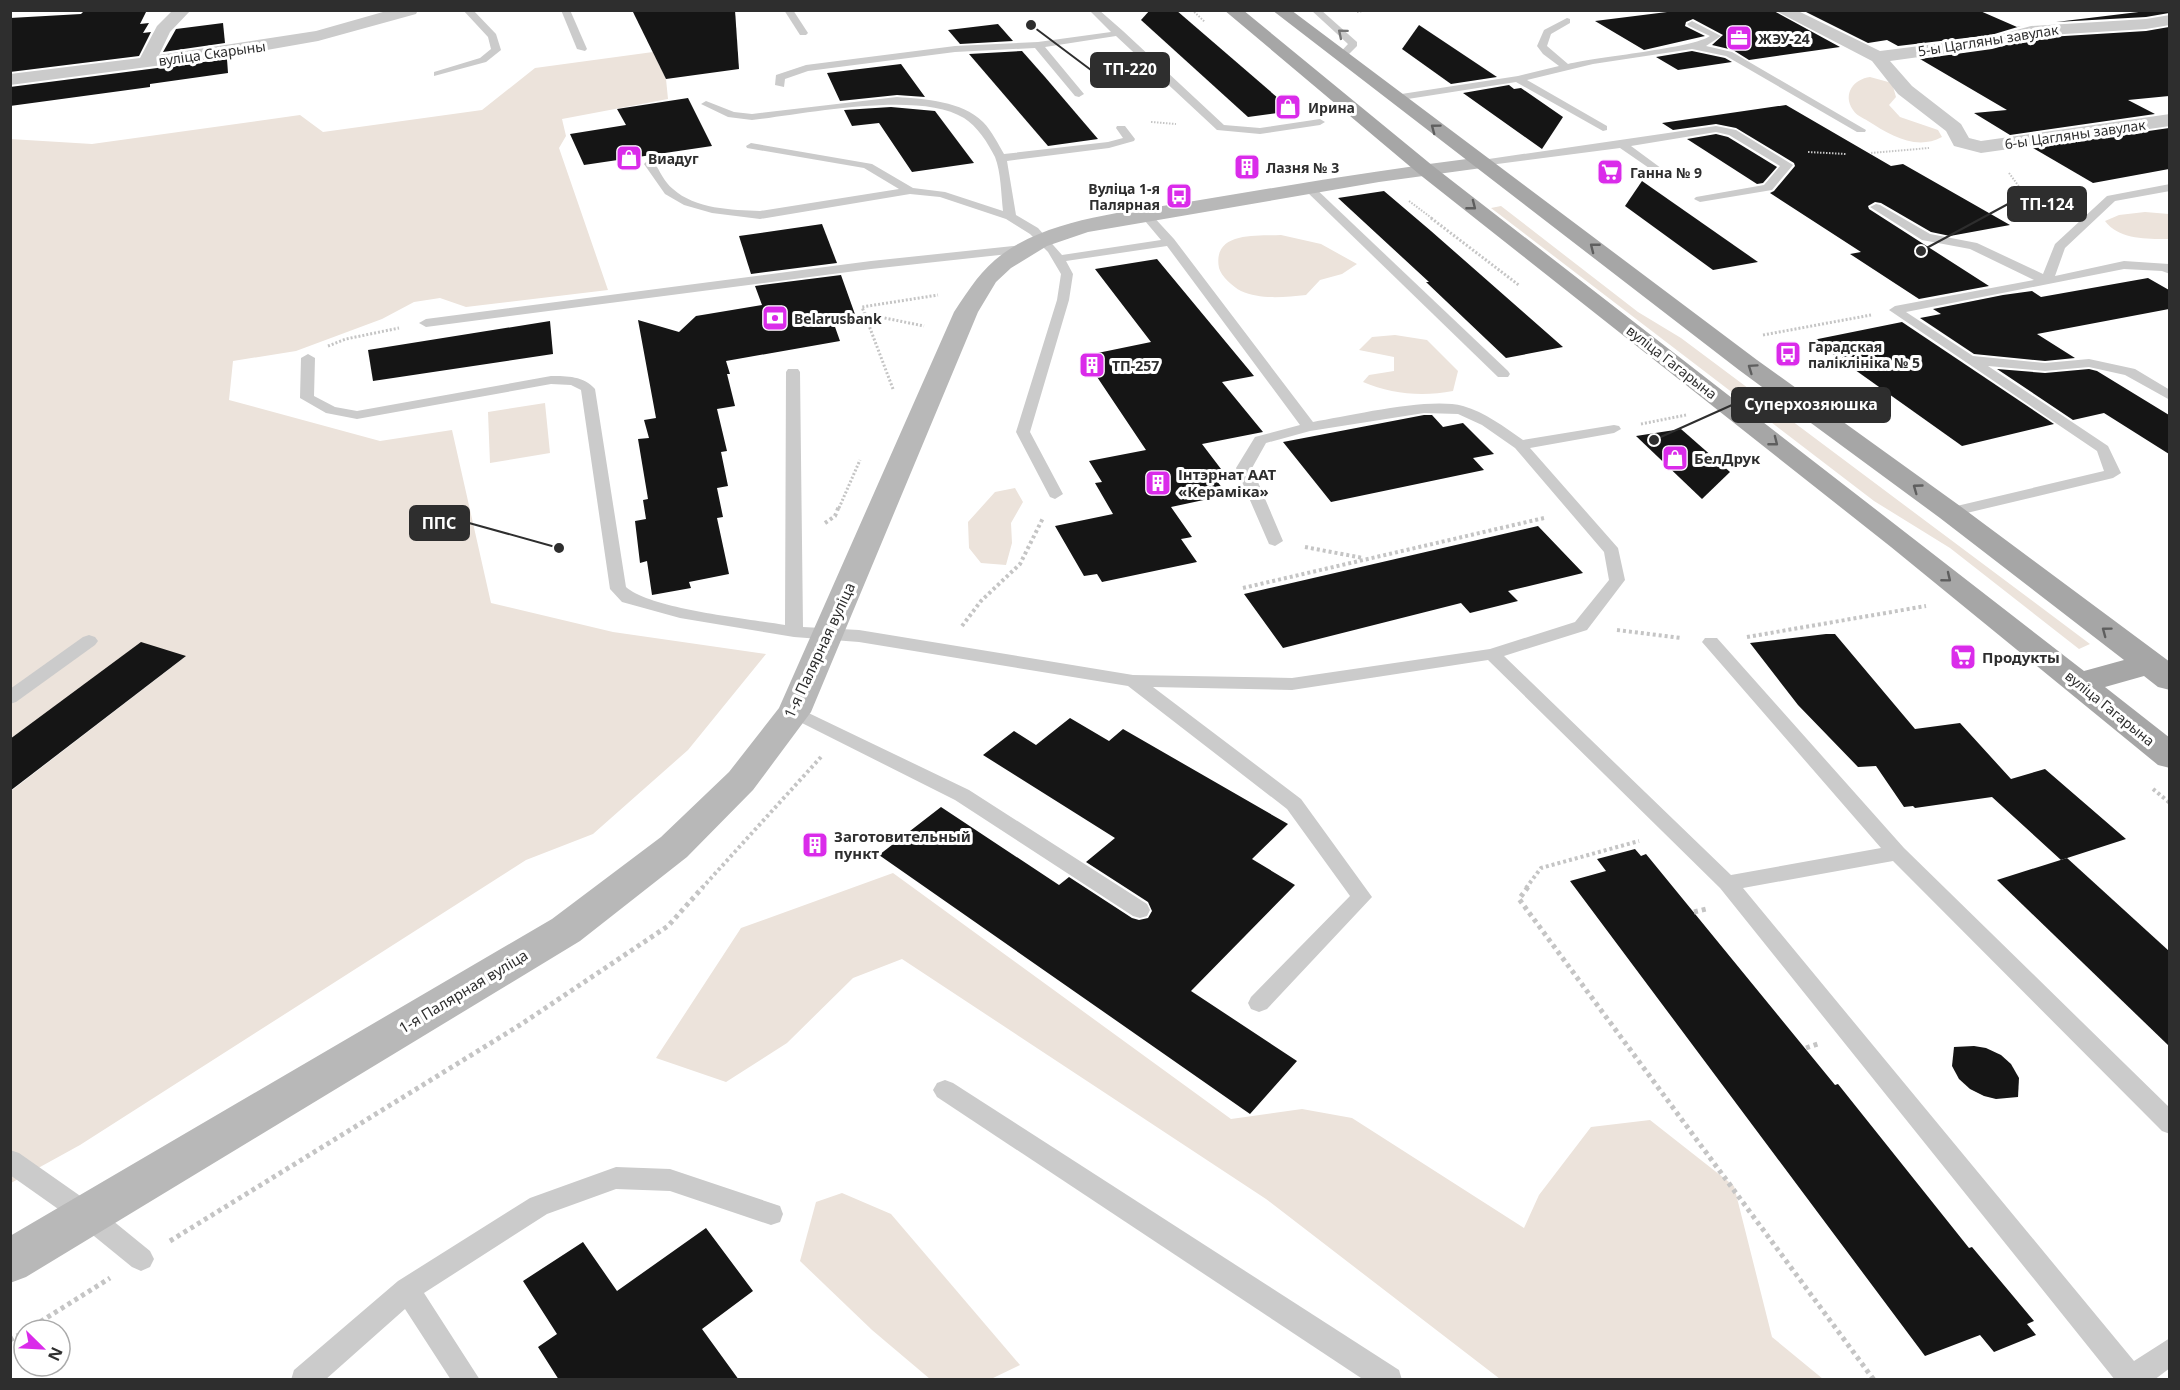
<svg xmlns="http://www.w3.org/2000/svg" width="2180" height="1390" font-family="'Noto Sans',sans-serif">
<style>
.green{fill:#ece3db}
.building{fill:#151515}
.lines{fill:none;stroke-linecap:round;stroke-linejoin:round}
.path-far3{stroke:#c5c5c5;stroke-width:2;stroke-dasharray:1.5 1.5;stroke-linecap:butt}
.path-far2{stroke:#c5c5c5;stroke-width:3;stroke-dasharray:2 2;stroke-linecap:butt}
.path-far1{stroke:#c5c5c5;stroke-width:4;stroke-dasharray:3 3;stroke-linecap:butt}
.path{stroke:#c5c5c5;stroke-width:5;stroke-dasharray:4 4;stroke-linecap:butt}
.lane{fill:#cbcbcb;fill-rule:evenodd}
.street{fill:#cbcbcb;fill-rule:evenodd}
.secondary{fill:#b8b8b8;fill-rule:evenodd}
.primary{fill:#a6a6a6;fill-rule:evenodd}
.oneway{stroke:#757575}
.oneway2{stroke:#5e5e5e}
.labels{text-anchor:middle;dominant-baseline:central;stroke-width:6;stroke-linejoin:round;paint-order:stroke}
.far-poi-label{font-size:14px;font-weight:bold;fill:#2e2e2e;stroke:#fff;text-anchor:start}
.far-street-label{font-size:14px;fill:#2e2e2e;stroke:#fff}
.poi-label{font-size:15px;font-weight:bold;fill:#2e2e2e;stroke:#fff;text-anchor:start}
.street-label{font-size:15px;fill:#2e2e2e;stroke:#fff}
.leader{fill:none;stroke:#2e2e2e;stroke-width:2}
.callout-dot{fill:#2e2e2e;stroke:#fff;stroke-width:2}
.callout{fill:#2e2e2e;stroke:#2e2e2e;stroke-width:2}
.callout-label{font-size:16px;text-anchor:middle;font-weight:bold;fill:#fff}
</style>
<rect width="100%" height="100%" fill="#fff"/>
<g class="green">
<polygon points="653,52 666,79 668,99 562,119 566,136 559,148 608,290 466,307 440,298 414,302 382,319 296,351 233,361 229,400 380,441 452,430 491,603 613,632 766,654 688,750 593,834 526,860 80,1145 11,1183 11,791 185,657 11,739 10,139 92,144 300,115 323,132 482,110 535,68"/>
<path d="M 1870,77 L 1892,83 L 1896,97 L 1889,105 L 1900,117 L 1938,130 L 1942,137 C 1916,151 1890,135 1868,121 C 1863,118 1856,115 1853,110 C 1842,94 1854,79 1870,77 Z"/>
<polygon points="1501,206 1638,312 1681,338 2090,644 2079,649 1950,548 1874,501 1491,208"/>
<path d="M 2145,212 L 2169,214 L 2169,239 C 2148,239 2119,240 2105,221 L 2119,215 Z"/>
<path d="M 1281,235 L 1321,244 L 1357,264 L 1342,274 L 1320,280 L 1306,295 C 1285,297 1261,300 1241,291 C 1233,287 1221,276 1219,268 C 1212,231 1257,236 1281,235 Z"/>
<path d="M 1395,335 L 1427,340 L 1458,371 L 1453,391 C 1422,397 1391,394 1363,382 L 1369,375 L 1394,371 L 1394,357 L 1359,350 L 1372,337 Z"/>
<polygon points="545,403 550,453 490,463 488,412"/>
<polygon points="1015,488 1023,502 1011,523 1012,543 1006,565 981,563 969,548 968,522 995,492"/>
<polygon points="893,873 1231,1119 1302,1109 1352,1118 1524,1228 1539,1195 1591,1127 1650,1120 1734,1186 1772,1337 1823,1379 1500,1379 1266,1199 902,959 853,978 787,1043 726,1082 656,1058 741,928"/>
<polygon points="842,1193 891,1214 1020,1365 991,1379 930,1379 872,1330 800,1261 816,1202"/>
</g>
<g class="building">
<polygon points="147,10 140,24 149,23 143,33 151,32 139,56 10,72 10,18 81,14 83,12"/>
<polygon points="632,10 735,10 739,69 666,79"/>
<polygon points="1150,10 1176,10 1293,111 1248,117 1141,20"/>
<polygon points="1683,10 1772,10 1840,47 1749,60 1733,50 1712,45 1723,35 1693,19 1686,22 1685,26 1705,36 1644,50 1595,21"/>
<polygon points="1802,10 1978,10 2017,27 2021,26 1991,35 1898,46 1887,40 1868,43"/>
<polygon points="2155,10 2169,10 2169,13 2146,17 2056,22"/>
<polygon points="223,23 225,43 163,52 176,29"/>
<polygon points="998,24 1013,41 960,44 948,30"/>
<polygon points="1419,25 1497,77 1451,84 1402,49"/>
<polygon points="2169,27 2169,96 2128,100 2155,114 2010,135 1974,113 2007,110 1920,59 1992,49 2032,38 2146,31"/>
<polygon points="1022,51 1045,77 1098,139 1048,146 969,54"/>
<polygon points="1692,51 1725,58 1732,62 1678,70 1656,57"/>
<polygon points="227,59 228,73 150,84 150,87 10,106 10,87"/>
<polygon points="901,64 925,97 897,95 840,101 827,73"/>
<polygon points="1509,85 1514,89 1521,88 1563,117 1542,149 1463,93"/>
<polygon points="688,98 712,146 584,165 570,134 626,125 617,109"/>
<polygon points="1786,105 1891,166 1903,164 2010,225 1950,236 1931,232 1881,203 1875,202 1868,206 1869,209 1989,286 1919,299 1850,254 1861,252 1770,193 1774,191 1795,166 1794,163 1736,128 1716,124 1673,130 1662,123"/>
<polygon points="891,107 935,111 974,163 912,172 879,123 852,126 844,110"/>
<polygon points="2169,128 2169,169 2093,183 2033,148"/>
<polygon points="1716,134 1728,137 1777,167 1763,183 1757,184 1687,139"/>
<polygon points="1642,181 1758,262 1713,270 1625,206"/>
<polygon points="1384,191 1431,231 1563,347 1506,358 1426,282 1429,282 1338,198"/>
<polygon points="822,224 837,263 751,274 739,236"/>
<polygon points="1157,259 1254,376 1222,382 1263,432 1202,444 1221,469 1210,472 1223,489 1208,492 1213,498 1171,507 1192,537 1181,539 1197,562 1102,582 1097,574 1084,576 1055,526 1113,514 1095,483 1102,482 1089,461 1146,450 1083,356 1151,342 1095,269"/>
<polygon points="841,275 857,320 834,324 840,341 726,361 730,374 727,374 735,406 717,409 727,451 721,452 728,486 717,488 723,517 717,518 729,574 689,582 691,588 652,595 647,561 640,563 635,521 646,519 643,500 648,499 638,439 649,438 644,420 656,418 638,320 679,332 696,316 762,305 755,286"/>
<polygon points="2148,278 2169,290 2169,309 2037,334 2075,358 2045,361 1974,354 1920,318 1941,314 1933,309 2003,295 2032,291 2041,297"/>
<polygon points="550,321 553,354 373,381 368,350"/>
<polygon points="1902,322 2054,424 1962,446 1813,340"/>
<polygon points="1997,369 2045,373 2089,369 2097,371 2169,415 2169,454 2104,413 2073,420"/>
<polygon points="1424,415 1432,415 1443,427 1463,423 1494,454 1473,458 1484,470 1331,502 1283,442"/>
<polygon points="1681,429 1730,472 1702,499 1636,436"/>
<polygon points="1538,526 1583,573 1508,591 1518,601 1470,613 1461,603 1283,648 1244,594"/>
<polygon points="1826,634 1835,634 1915,729 1960,723 2011,779 2045,769 2126,839 2061,860 1992,797 1915,808 1913,806 1904,807 1876,766 1858,767 1798,705 1750,643"/>
<polygon points="141,642 186,656 10,791 10,739"/>
<polygon points="1070,718 1109,741 1123,729 1288,824 1252,859 1295,885 1191,991 1297,1061 1250,1114 879,855 941,807 1059,885 1069,877 1132,918 1139,920 1148,918 1152,911 1148,902 1086,862 1115,838 983,755 1014,731 1036,745"/>
<polygon points="1635,849 1641,856 1646,854 1835,1085 1838,1084 1969,1248 1972,1247 2034,1321 2027,1324 2036,1335 1994,1352 1980,1335 1925,1356 1570,881 1606,871 1597,859"/>
<polygon points="2067,858 2169,951 2169,1046 1997,880"/>
<polygon points="1974,1046 1986,1048 2001,1055 2011,1064 2019,1078 2018,1097 1996,1099 1984,1096 1970,1089 1959,1079 1952,1066 1954,1047"/>
<polygon points="706,1228 753,1291 702,1329 739,1380 559,1380 538,1347 557,1334 523,1281 583,1242 617,1291"/>
</g>
<g class="lines">
<g class="path-far3">
<polyline points="1192,10 1205,22"/>
<polyline points="1357,12 1370,10"/>
<polyline points="1151,122 1176,124"/>
<polyline points="1808,152 1846,154"/>
<polyline points="1871,153 1929,148"/>
<polyline points="2009,173 2040,215 2048,219"/>
<polyline points="1409,201 1433,219"/>
</g>
<g class="path-far2">
<polyline points="1431,218 1520,286"/>
<polyline points="2046,218 2048,219"/>
<polyline points="865,314 924,326"/>
<polyline points="1763,335 1871,315"/>
<polyline points="328,346 346,339 399,328"/>
<polyline points="893,389 862,307 938,295"/>
<polyline points="1641,424 1686,415"/>
<polyline points="839,508 860,460"/>
</g>
<g class="path-far1">
<polyline points="825,523 835,516 839,506"/>
<polyline points="1305,547 1363,558"/>
<polyline points="1243,588 1544,518"/>
<polyline points="962,626 981,601 1020,564 1043,518"/>
<polyline points="1617,630 1681,638"/>
<polyline points="1747,637 1926,606"/>
<polyline points="2153,789 2170,803"/>
<polyline points="702,888 821,757"/>
<polyline points="1526,888 1541,868 1639,841"/>
</g>
<g class="path">
<polyline points="1528,887 1519,899 1874,1380"/>
<polyline points="1694,912 1706,909"/>
<polyline points="1806,1048 1818,1044"/>
<polyline points="170,1241 520,1025 668,926 703,887"/>
<polyline points="27,1330 110,1278"/>
<polyline points="10,1340 24,1332"/>
</g>
<g class="lane">
<polygon points="463,10 473,10 496,34 501,50 486,62 434,76 434,72 480,58 491,49 488,37"/>
<polygon points="561,10 570,10 587,49 585,51 577,49"/>
<polygon points="784,10 793,10 808,33 806,35 800,35"/>
<polygon points="1089,10 1099,10 1123,31 1224,125 1260,128 1320,119 1325,122 1320,125 1260,134 1217,130 1116,36 1045,47 1084,94 1079,97 1075,96 1035,48 955,52 808,71 785,79 784,87 775,85 776,75 806,65 955,46 1038,42 1111,32"/>
<polygon points="1311,10 1321,10 1357,42 1357,46 1344,59 1336,57 1348,44"/>
<path d="M 1567,18 L 1570,19 L 1570,23 L 1551,34 L 1547,46 L 1568,64 C 1596,57 1694,48 1710,36 L 1689,26 L 1687,24 L 1692,21 L 1721,36 L 1706,46 L 1732,52 L 1866,130 L 1865,132 L 1857,132 L 1726,56 L 1692,49 L 1593,64 L 1527,80 L 1607,126 L 1607,130 L 1603,131 L 1516,82 L 1395,101 L 1390,98 L 1395,95 L 1518,76 L 1559,66 L 1543,54 L 1537,46 L 1544,30 Z"/>
<path d="M 897,97 C 925,99 962,101 983,122 C 992,131 998,144 1004,154 L 1108,142 L 1123,138 L 1116,128 L 1117,126 L 1125,126 L 1135,139 L 1134,141 L 1109,148 L 1007,161 L 1016,215 L 1038,228 L 1062,255 L 1161,240 L 1140,215 L 1142,213 L 1150,213 L 1174,239 L 1313,422 C 1350,416 1428,397 1463,406 C 1485,412 1504,427 1523,440 L 1614,425 L 1619,426 L 1621,429 L 1614,433 L 1530,448 L 1618,548 L 1625,580 L 1587,630 L 1504,656 L 1731,875 L 1881,848 L 1702,642 L 1705,638 L 1717,638 L 1904,848 L 2170,1108 L 2170,1134 L 2162,1131 L 1893,861 L 1743,888 L 2134,1361 L 2170,1338 L 2170,1368 L 2154,1380 L 2115,1380 L 1720,888 L 1488,660 L 1292,690 L 1153,687 L 1301,799 L 1372,897 L 1267,1009 L 1259,1012 L 1251,1009 L 1248,1003 L 1251,997 L 1350,896 L 1287,809 L 1128,686 L 859,642 L 794,637 L 680,618 L 622,602 L 610,589 L 581,390 L 571,385 L 551,384 L 357,419 L 326,413 L 300,398 L 301,358 L 308,354 L 315,358 L 314,396 L 335,407 L 357,411 L 551,376 C 567,376 584,376 595,389 L 626,587 C 650,609 750,619 785,625 L 786,372 L 788,369 L 798,369 L 800,372 L 803,627 L 859,630 L 1133,675 L 1292,678 L 1490,649 L 1575,622 L 1609,580 L 1604,552 L 1515,448 L 1482,425 L 1458,414 L 1424,413 L 1310,431 L 1266,443 L 1252,468 L 1283,541 L 1275,546 L 1269,544 L 1236,468 L 1255,437 L 1300,425 L 1167,246 L 1066,261 L 1073,274 L 1069,300 L 1030,432 L 1063,494 L 1055,499 L 1050,497 L 1016,432 L 1057,300 L 1061,274 L 1048,252 L 1030,234 L 1006,219 L 940,197 L 910,194 L 760,219 L 712,213 L 684,205 L 665,194 L 644,164 L 646,162 L 654,162 C 660,171 664,182 673,189 C 695,209 732,210 760,211 L 899,189 L 864,168 L 747,148 L 746,146 L 751,143 L 872,164 L 913,188 L 945,192 L 1003,211 C 1001,194 1001,172 995,157 C 988,143 977,126 964,118 C 919,90 805,114 752,120 L 728,117 L 701,104 L 706,101 L 734,112 L 752,114 Z"/>
<polygon points="1716,126 1736,130 1793,165 1772,190 1700,202 1694,199 1696,197 1764,185 1780,166 1729,135 1716,132 1631,146 1669,174 1669,178 1665,179 1620,148 1482,166 1476,163 1482,160"/>
<polygon points="2170,184 2170,191 2115,201 2065,248 2055,276 2124,261 2169,264 2170,274 2162,271 2124,269 1906,312 1973,356 2045,363 2089,359 2135,369 2170,390 2170,400 2125,375 2089,367 2045,371 1988,366 2108,446 2121,473 2113,478 1950,517 1944,515 1942,512 1944,509 2104,471 2097,451 1889,310 1895,306 2034,280 1970,249 1922,240 1870,207 1876,204 1880,205 1930,234 1977,243 2043,274 2055,244 2107,196"/>
<polygon points="1309,185 1313,186 1508,371 1510,374 1508,377 1498,377 1305,190 1305,186"/>
<polygon points="1023,245 1027,246 1027,252 871,269 426,327 419,323 426,319 871,261"/>
<polygon points="89,635 95,637 98,641 95,645 16,702 10,704 10,689 83,637"/>
<polygon points="794,706 969,790 1147,904 1150,910 1147,916 1140,918 1133,916 955,800 788,716 785,712 788,708"/>
<polygon points="945,1080 953,1083 1399,1370 1402,1380 1364,1380 937,1097 933,1090 937,1083"/>
<polygon points="10,1150 19,1153 96,1207 150,1251 154,1259 150,1267 141,1271 132,1267 78,1223 10,1175"/>
<polygon points="616,1167 670,1169 780,1206 783,1214 780,1222 771,1225 670,1191 616,1189 547,1214 424,1293 480,1380 451,1380 405,1309 325,1380 291,1380 294,1370 398,1281 530,1198"/>
</g>
<g class="street">
<polygon points="173,10 191,10 170,32 159,55 316,31 390,10 418,10 416,14 318,41 239,55 10,85 10,74 140,58 157,26"/>
<polygon points="1774,10 1796,10 1880,51 1991,37 2031,26 2146,19 2170,15 2170,25 2146,29 2032,36 1992,47 1890,61 1912,86 1961,124 1969,138 1981,141 2170,114 2170,126 1981,153 1954,146 1946,131 1898,94 1872,61"/>
</g>
<path class="secondary" d="M 1482,157 L 1489,159 L 1492,163 L 1489,167 L 1379,182 L 1088,232 L 1047,246 L 1011,268 L 996,282 L 978,312 L 811,712 L 753,790 L 687,857 L 580,941 L 26,1277 L 10,1283 L 10,1236 L 552,919 L 661,837 L 729,772 L 779,708 L 954,312 C 974,282 986,262 1018,244 C 1071,215 1136,211 1194,201 C 1290,185 1386,169 1482,157 Z"/>
<polygon class="primary" points="1224,10 1243,10 1433,166 2084,671 2124,660 1940,518 1739,370 1272,10 1291,10 1757,360 1960,506 2170,662 2170,690 2158,687 2144,676 2105,687 2170,738 2170,768 2158,765 1891,547 1419,174"/>
</g>
<defs><path id="oneway-chevron" d="M-2-3.5L2.5 0L-2 3.5" fill="none" stroke-width="1.6" stroke-linecap="round" stroke-linejoin="round" transform="scale(1.5)"/></defs>
<use class="oneway" href="#oneway-chevron" transform="translate(1342 33) rotate(-140)"/>
<g class="oneway2">
<use href="#oneway-chevron" transform="translate(1435 128) rotate(-143)"/>
<use href="#oneway-chevron" transform="translate(1472 206) rotate(38)"/>
<use href="#oneway-chevron" transform="translate(1594 247) rotate(-142)"/>
<use href="#oneway-chevron" transform="translate(1752 368) rotate(-145)"/>
<use href="#oneway-chevron" transform="translate(1774 442) rotate(38)"/>
<use href="#oneway-chevron" transform="translate(1917 488) rotate(-144)"/>
<use href="#oneway-chevron" transform="translate(1947 578) rotate(39)"/>
<use href="#oneway-chevron" transform="translate(2106 631) rotate(-143)"/>
</g>
<defs>
<g id="office-square" transform="scale(1.35)"><rect x="-9" y="-9" width="18" height="18" rx="4" fill="#da2bea" stroke="#fff"/><path d="M-6-3h4V-5.5h4V-3h4V5H-6ZM-1-4.5V-3h2v-1.5ZM-6 0V1H6V0Z" fill="#fff"/></g>
<g id="shop-square" transform="scale(1.35)"><rect x="-9" y="-9" width="18" height="18" rx="4" fill="#da2bea" stroke="#fff"/><path d="M-5-2.5h2.3a2.7 3.5 0 0 1 5.4 0H5L5.5 6h-11ZM-1.5-2.5h3a1.5 2.3 0 0 0-3 0Z" fill="#fff"/></g>
<g id="building-square" transform="scale(1.35)"><rect x="-9" y="-9" width="18" height="18" rx="4" fill="#da2bea" stroke="#fff"/><path d="M-4-6H4V6H1V3H-1V6H-4ZM-2.5-4.3h1.7v1.8h-1.7ZM.8-4.3h1.7v1.8H.8ZM-2.5-1h1.7V.8h-1.7ZM.8-1h1.7V.8H.8Z" fill="#fff"/></g>
<g id="supermarket-square" transform="scale(1.35)"><rect x="-9" y="-9" width="18" height="18" rx="4" fill="#da2bea" stroke="#fff"/><path d="M-6-5.5h2.5l.6 2H6L4.5 2H-2.5L-4.4-4H-6ZM-1.5 3.2a1.3 1.3 0 1 0 .1 0ZM3 3.2a1.3 1.3 0 1 0 .1 0Z" fill="#fff"/></g>
<g id="bus-square" transform="scale(1.35)"><rect x="-9" y="-9" width="18" height="18" rx="4" fill="#da2bea" stroke="#fff"/><path d="M-5-6H5V4H4V6H2V4H-2V6H-4V4H-5ZM-3.5-4V0h7V-4ZM-3.5 1.2v1.5H-2V1.2ZM2 1.2v1.5H3.5V1.2Z" fill="#fff"/></g>
<g id="bank-square" transform="scale(1.35)"><rect x="-9" y="-9" width="18" height="18" rx="4" fill="#da2bea" stroke="#fff"/><path d="M-6-4H6V4H-6ZM0-2.3a2.3 2.3 0 1 0 0 4.6a2.3 2.3 0 1 0 0-4.6Z" fill="#fff"/></g>
</defs>
<g fill-rule="evenodd">
<use href="#office-square" x="1739" y="38"/>
<use href="#shop-square" x="1288" y="107"/>
<use href="#shop-square" x="629" y="158"/>
<use href="#building-square" x="1247" y="167"/>
<use href="#supermarket-square" x="1610" y="172"/>
<use href="#bus-square" x="1179" y="196"/>
<use href="#bank-square" x="775" y="318"/>
<use href="#bus-square" x="1788" y="354"/>
<use href="#building-square" x="1092" y="365"/>
<use href="#shop-square" x="1675" y="458"/>
<use href="#building-square" x="1158" y="483"/>
<use href="#supermarket-square" x="1963" y="657"/>
<use href="#building-square" x="815" y="845"/>
</g>
<g class="labels">
<g class="far-poi-label">
<text x="1758" y="38">ЖЭУ-24</text>
<text x="1308" y="107">Ирина</text>
<text x="648" y="158">Виадуг</text>
<text x="1266" y="167">Лазня № 3</text>
<text x="1630" y="172">Ганна № 9</text>
<text x="1160" y="188" text-anchor="end">Вуліца 1-я<tspan x="1160" dy="16">Палярная</tspan></text>
<text x="794" y="318">Belarusbank</text>
<text x="1808" y="346">Гарадская<tspan x="1808" dy="16">паліклініка № 5</tspan></text>
<text x="1112" y="365">ТП-257</text>
</g>
<g class="far-street-label">
<text transform="translate(1988 40) rotate(-9)">5-ы Цагляны завулак</text>
<text transform="translate(212 53) rotate(-8)">вуліца Скарыны</text>
<text transform="translate(2075 134) rotate(-8)">6-ы Цагляны завулак</text>
<text transform="translate(1672 362) rotate(38)">вуліца Гагарына</text>
<text transform="translate(2110 708) rotate(39)">вуліца Гагарына</text>
</g>
<g class="poi-label">
<text x="1694" y="458">БелДрук</text>
<text x="1178" y="474">Інтэрнат ААТ<tspan x="1178" dy="17">«Кераміка»</tspan></text>
<text x="1982" y="657">Продукты</text>
<text x="834" y="836">Заготовительный<tspan x="834" dy="17">пункт</tspan></text>
</g>
<g class="street-label">
<text transform="translate(819 650) rotate(-65)">1-я Палярная вуліца</text>
<text transform="translate(463 991) rotate(-31)">1-я Палярная вуліца</text>
</g>
</g>
<path class="leader" d="M1031 25L1091 70M1921 251L2008 204M1654 440L1732 405M559 548L469 523"/>
<g class="callout-dot">
<circle cx="1031" cy="25" r="6"/>
<circle cx="1921" cy="251" r="6"/>
<circle cx="1654" cy="440" r="6"/>
<circle cx="559" cy="548" r="6"/>
</g>
<g class="callout">
<rect x="1091" y="53" width="78" height="34" rx="6"/>
<rect x="2008" y="187" width="78" height="34" rx="6"/>
<rect x="1732" y="388" width="158" height="34" rx="6"/>
<rect x="410" y="506" width="59" height="34" rx="6"/>
</g>
<g class="callout-label">
<text x="1130" y="75">ТП-220</text>
<text x="2047" y="210">ТП-124</text>
<text x="1811" y="410">Суперхозяюшка</text>
<text x="439" y="529">ППС</text>
</g>
<rect width="2180" height="1390" fill="none" stroke="#2e2e2e" stroke-width="24"/>
<g transform="translate(42 1348) rotate(114)"><circle r="28" fill="#ffffff" stroke="#ababab" stroke-width="1.5"/>
<path d="M0-4.5L10 22L0 15L-10 22Z" fill="#da2bea"/>
<text y="-9" font-size="16" font-weight="bold" text-anchor="middle" fill="#2e2e2e">N</text>
</g>
</svg>
